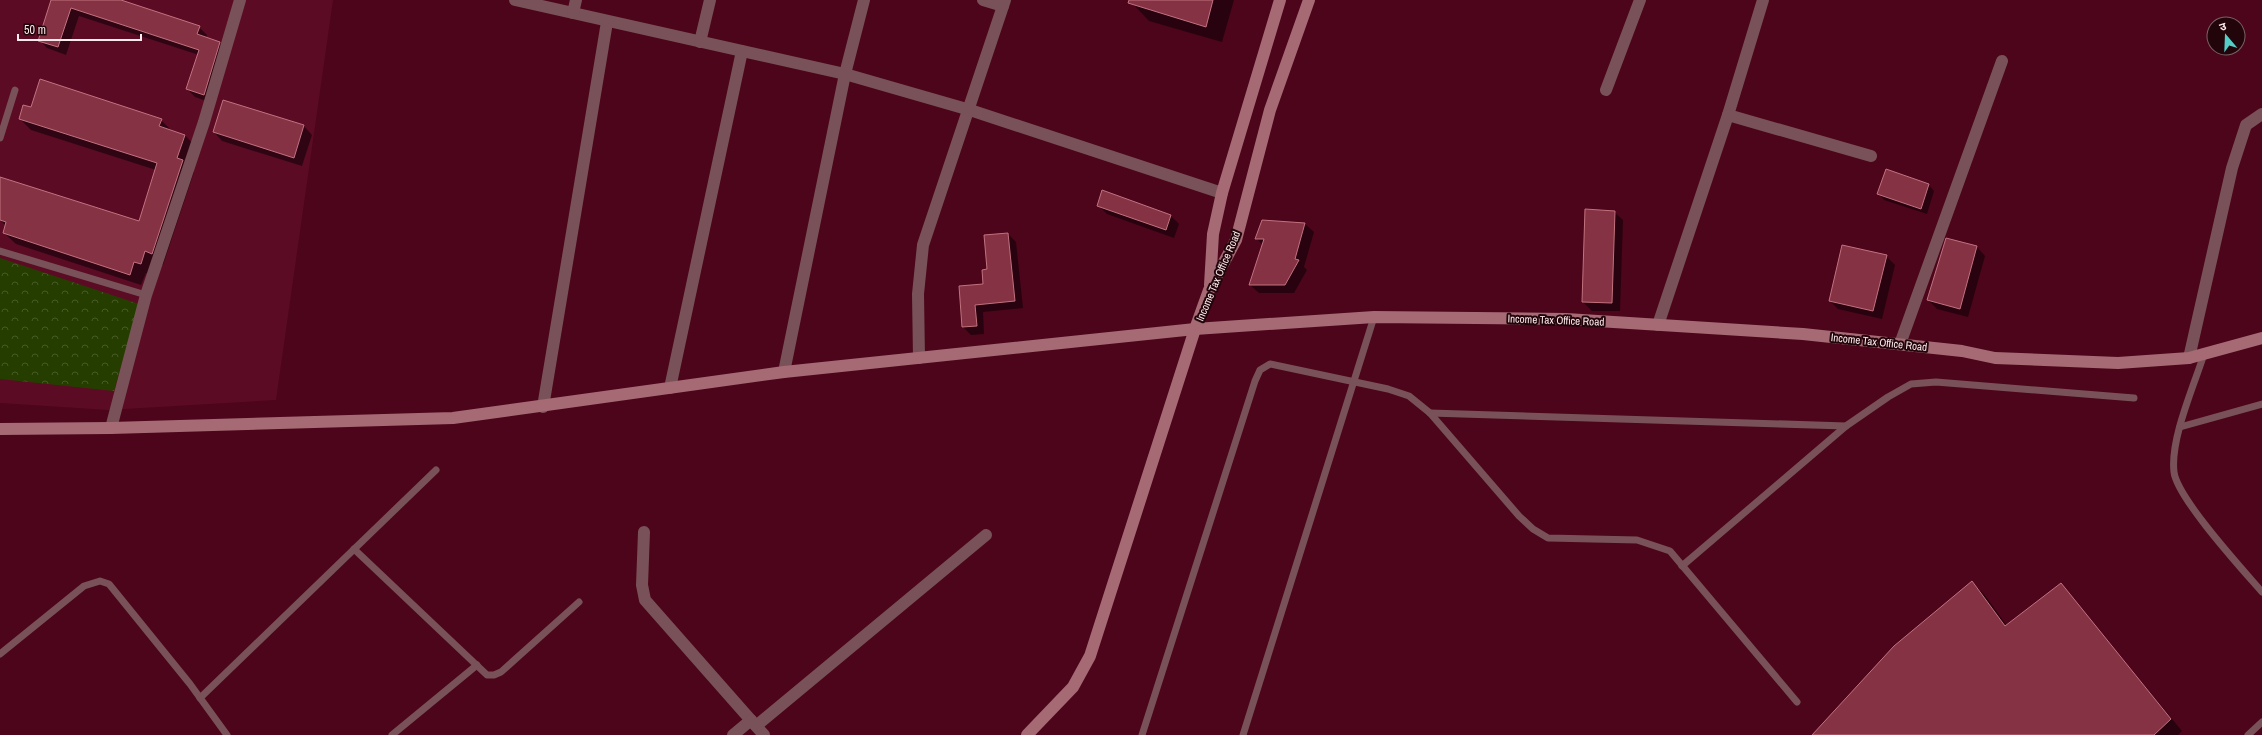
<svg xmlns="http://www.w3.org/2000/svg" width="2262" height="735" font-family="'Archivo Narrow','Noto Sans Devanagari',sans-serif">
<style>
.built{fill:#5b0b24}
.forest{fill:url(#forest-crowns)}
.shadow{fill:#0007}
.building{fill:#843244;stroke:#c2727f}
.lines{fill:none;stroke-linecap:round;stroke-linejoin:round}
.lane{stroke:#785258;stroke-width:7}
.street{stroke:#785258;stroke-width:12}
.secondary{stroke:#a56a73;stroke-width:12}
.labels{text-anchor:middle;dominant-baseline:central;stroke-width:4;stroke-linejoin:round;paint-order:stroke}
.street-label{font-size:11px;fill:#fdeaec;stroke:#21050b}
</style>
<defs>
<pattern id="forest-crowns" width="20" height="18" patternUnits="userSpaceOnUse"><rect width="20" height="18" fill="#253e00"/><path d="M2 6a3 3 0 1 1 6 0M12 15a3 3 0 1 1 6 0" fill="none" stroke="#465a25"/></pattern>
</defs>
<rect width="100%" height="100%" fill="#4c051b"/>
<polygon class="built" points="0,0 333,0 276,400 108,410 0,403"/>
<polygon class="forest" points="0,258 139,304 114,391 0,379"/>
<g class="shadow">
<polygon points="52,0 118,0 199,27 207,35 206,39 219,43 227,51 212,103 195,97 187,89 199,55 79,16 66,55 47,48 39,40"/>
<polygon points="1134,0 1234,0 1222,42 1149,21 1133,4"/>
<polygon points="224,101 304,126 312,135 302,166 222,141 214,132"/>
<polygon points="20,119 161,120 172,131 185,135 196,147 189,167 194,172 163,265 156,262 152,275 146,273 141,285 16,244 4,233 6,226 0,220 0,178 139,223 156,170 31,130"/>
<polygon points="1886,170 1929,185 1934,191 1927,214 1884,200 1879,194"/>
<polygon points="1098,205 1171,216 1179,224 1174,238 1107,214"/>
<polygon points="1614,212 1623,220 1620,311 1592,311 1583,302"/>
<polygon points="1263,221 1305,224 1314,232 1304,267 1307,270 1294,293 1259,293 1250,285 1263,245 1256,238"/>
<polygon points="1008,234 1016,242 1023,308 983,312 984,334 971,335 963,327 985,285 988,270"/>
<polygon points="1977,247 1985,256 1968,317 1937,309 1928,300"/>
<polygon points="1886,256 1895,265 1882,319 1838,309 1830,301"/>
<polygon points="1972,583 1984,594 2007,626 2061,585 2182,731 2178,735 1814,735"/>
</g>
<g class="building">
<polygon points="51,0 121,0 200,26 197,34 220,42 204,95 186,89 199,50 71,8 58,47 38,41"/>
<polygon points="1129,0 1213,0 1206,27 1128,3"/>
<polygon points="40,79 162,119 159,126 185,135 177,158 183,160 152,254 145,251 141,264 134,262 130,275 3,233 6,222 0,220 0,177 139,221 157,163 19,119 23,105 31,107"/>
<polygon points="223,100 304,125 294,158 213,132"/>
<polygon points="1886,169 1929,184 1921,209 1877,194"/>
<polygon points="1102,190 1171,215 1166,230 1097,206"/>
<polygon points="1585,209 1615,211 1612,303 1582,302"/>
<polygon points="1262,220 1305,223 1295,259 1299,260 1285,285 1249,285 1264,239 1255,239"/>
<polygon points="1008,233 1015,301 975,305 977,326 962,327 959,286 983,284 982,270 987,269 984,235"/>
<polygon points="1946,238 1977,246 1960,309 1927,300"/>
<polygon points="1842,245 1887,255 1873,311 1829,301"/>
<polygon points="1972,581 2005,626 2061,583 2171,719 2154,735 1812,735 1894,646"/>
</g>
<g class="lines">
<g class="lane">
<polyline points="0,138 15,90"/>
<polyline points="0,251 146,295"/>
<path d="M 2204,354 C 2194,386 2170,439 2174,472 C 2177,498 2243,570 2262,592"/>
<polyline points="1430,413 1846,426"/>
<polyline points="2180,427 2262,404"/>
<polyline points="354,549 487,675 494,675 501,672 579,602"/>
<polyline points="1682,566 1846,426 1888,397 1911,384 1936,382 2134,398"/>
<polyline points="0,654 84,586 100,581 109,584 190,684 227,735"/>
<polyline points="200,698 436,470"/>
<polyline points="392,735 477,665"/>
<polyline points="1142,735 1255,381 1260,370 1270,364 1388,389 1409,396 1430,413 1519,516 1533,529 1548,538 1637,540 1670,551 1797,702"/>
<polyline points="1243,735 1374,317"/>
<polyline points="2248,735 2262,722"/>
</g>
<g class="street">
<polyline points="515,0 845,74 970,110 1222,193"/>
<polyline points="983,0 1003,6"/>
<polyline points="1763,0 1728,115 1871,156"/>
<polyline points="573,13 576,0"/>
<polyline points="700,42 710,0"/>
<polyline points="1606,90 1640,0"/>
<polyline points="1658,325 1728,115"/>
<polyline points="1900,344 2002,61"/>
<polyline points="919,358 918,294 923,245 1005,0"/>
<polyline points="2189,358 2232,168 2246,125 2262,114"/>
<polyline points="784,372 845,74 864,0"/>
<polyline points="670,388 742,51"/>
<polyline points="543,407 607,22"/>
<polyline points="111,428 146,295 204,122 240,0"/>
<polyline points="644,532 642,585 645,600 764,735"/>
<polyline points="756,726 986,535"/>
<polyline points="733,735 751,720"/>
</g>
<g class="secondary">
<polyline points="1210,285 1213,234 1222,193 1280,0"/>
<polyline points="0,429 111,428 453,418 784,372 1195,329 1374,317 1566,319 1803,334 1962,351 1995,358 2118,363 2189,358 2262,338"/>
<polyline points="1027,735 1073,687 1090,656 1195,329 1209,290 1236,240 1270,110 1309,0"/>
</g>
</g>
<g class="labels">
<g class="street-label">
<text transform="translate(1218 276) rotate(-67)">Income Tax Office Road</text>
<text transform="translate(1556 320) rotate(2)">Income Tax Office Road</text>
<text transform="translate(1879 342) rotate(6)">Income Tax Office Road</text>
</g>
</g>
<g transform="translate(2226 36) rotate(341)"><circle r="19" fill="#21050b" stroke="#796165"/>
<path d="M0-3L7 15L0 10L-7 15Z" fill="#54cdc6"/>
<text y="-6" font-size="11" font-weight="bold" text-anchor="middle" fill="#fdeaec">उ</text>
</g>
<path d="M18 34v6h123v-6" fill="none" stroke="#fdeaec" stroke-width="2"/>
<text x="24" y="34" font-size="12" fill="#fdeaec" stroke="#21050b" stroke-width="3" paint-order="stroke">50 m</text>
</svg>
